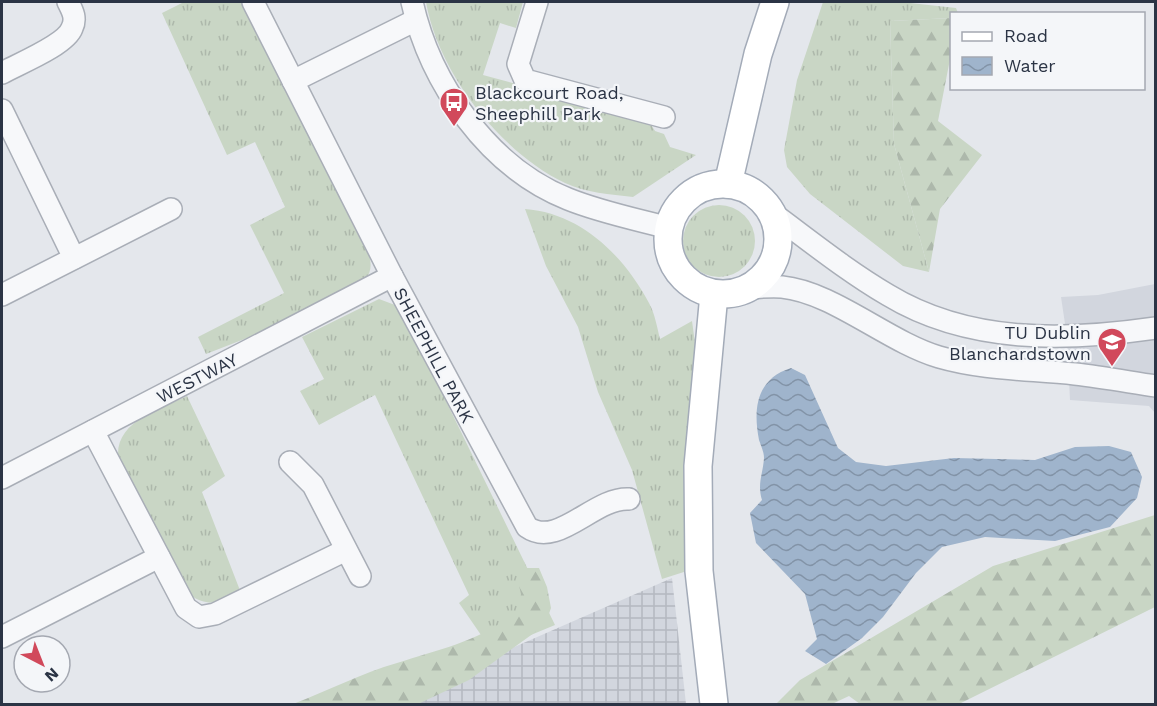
<svg xmlns="http://www.w3.org/2000/svg" width="1157" height="706" font-family="'Work Sans',sans-serif">
<style>
.built{fill:#d2d6de}
.industrial{fill:url(#industrial-grid)}
.grass{fill:url(#grass-tufts)}
.forest{fill:url(#forest-firs)}
.water{fill:url(#water-waves)}
.lines{fill:none;stroke-linecap:round;stroke-linejoin:round}
.minor-casing{stroke:#a9aeb7;stroke-width:24}
.major-casing{stroke:#a3abb8;stroke-width:30}
.minor{stroke:#f7f8fa;stroke-width:21}
.major{stroke:#fff;stroke-width:27}
.labels{text-anchor:middle;dominant-baseline:central;stroke-width:4.5;stroke-linejoin:round;paint-order:stroke}
.poi-label{font-size:18px;fill:#2b3445;stroke:#f4f6f9;text-anchor:start}
.street-label{font-size:18px;fill:#2b3445;stroke:#f4f6f9}
</style>
<defs>
<pattern id="industrial-grid" width="8" height="8" patternUnits="userSpaceOnUse" patternTransform="scale(1.5)"><rect width="8" height="8" fill="#d2d6de"/><path d="M0 4h8M4 0v8" fill="none" stroke="#b4b8c0"/></pattern>
<pattern id="grass-tufts" width="24" height="20" patternUnits="userSpaceOnUse" patternTransform="scale(1.5)"><rect width="24" height="20" fill="#c9d6c5"/><path d="M3 7l-1-3M5 7V3M7 7l1-3M15 17l-1-3M17 17v-4M19 17l1-3" fill="none" stroke="#adb8ab"/></pattern>
<pattern id="forest-firs" width="22" height="20" patternUnits="userSpaceOnUse" patternTransform="scale(1.5)"><rect width="22" height="20" fill="#c9d6c5"/><path d="M5 1l3.5 6h-7zM16 11l3.5 6h-7z" fill="#adb8ab"/></pattern>
<pattern id="water-waves" width="16" height="10" patternUnits="userSpaceOnUse" patternTransform="scale(1.5)"><rect width="16" height="10" fill="#9fb4cc"/><path d="M0 5q4-4 8 0t8 0" fill="none" stroke="#8293a7"/></pattern>
</defs>
<rect width="100%" height="100%" fill="#e4e7ec"/>
<polygon class="built" points="1155,284 1155,413 1149,406 1070,400 1067,337 1061,297 1098,295"/>
<polygon class="industrial" points="672,578 686,704 392,704 464,669"/>
<g class="grass">
<path d="M 184,2 L 241,2 L 361,235 C 367,250 377,266 365,280 L 288,322 L 206,354 L 198,337 L 284,293 L 250,225 L 285,207 L 255,142 L 227,155 L 162,13 Z"/>
<path d="M 426,2 L 523,2 L 516,28 L 500,23 L 483,75 L 648,120 L 655,131 L 664,134 L 670,147 L 696,155 L 633,197 C 610,194 586,193 565,183 C 500,152 438,72 426,2 Z"/>
<polygon points="823,2 901,2 956,8 958,13 952,14 951,18 890,21 894,144 929,272 903,266 810,194 787,167 784,150 797,80"/>
<circle cx="719" cy="241" r="36"/>
<path d="M 525,209 C 581,213 624,256 649,303 C 655,314 657,327 660,339 L 692,321 L 696,350 L 687,571 L 662,579 L 632,470 L 598,392 L 578,327 L 546,266 Z"/>
<polygon points="379,299 395,305 408,323 555,625 492,651 459,603 469,595 375,395 319,425 300,391 324,379 302,337"/>
<path d="M 187,396 L 225,476 L 202,492 L 241,593 C 221,602 209,608 190,595 L 118,454 C 118,420 161,409 187,396 Z"/>
</g>
<g class="forest">
<polygon points="951,18 951,54 938,121 982,155 940,209 929,272 894,144 890,21"/>
<polygon points="1155,515 1155,607 959,704 860,704 849,696 832,704 776,704 800,680 993,566"/>
<path d="M 523,568 L 539,568 L 547,587 L 551,608 L 545,625 L 469,680 L 418,704 L 293,704 C 327,691 362,673 397,663 C 441,649 483,640 519,610 L 521,594 L 517,577 Z"/>
</g>
<path class="water" d="M 791,368 L 805,375 L 838,448 L 856,462 L 886,466 L 954,458 L 1035,460 L 1075,447 L 1109,446 L 1131,452 L 1142,477 L 1137,498 L 1110,527 L 1055,541 L 985,537 L 942,547 L 916,573 L 883,617 L 862,638 L 826,664 L 805,651 L 817,639 L 805,594 L 756,543 L 750,513 L 762,500 C 757,484 763,474 764,458 C 764,452 761,446 759,440 C 753,409 756,379 791,368 Z"/>
<g class="lines">
<g class="minor-casing">
<g id="minor">
<path d="M 253,2 L 392,276 L 527,527 C 558,549 594,497 629,499"/>
<path d="M 412,2 C 430,83 488,167 568,199 C 600,212 635,219 669,228"/>
<polyline points="537,2 518,64 525,80 664,117"/>
<path d="M 2,73 C 18,64 66,45 72,28 C 77,18 72,10 68,2"/>
<polyline points="293,81 416,20"/>
<polyline points="2,110 74,258"/>
<path d="M 772,213 C 810,241 847,271 888,295 C 969,344 1066,341 1156,328"/>
<path d="M 750,288 C 761,287 772,286 782,287 C 833,292 888,342 939,357 C 984,370 1029,369 1075,374 C 1102,377 1129,382 1156,386"/>
<polyline points="2,295 171,209"/>
<polyline points="93,431 186,608 199,617 215,614 346,550"/>
<polyline points="290,462 313,485 360,576"/>
<polyline points="2,478 392,276"/>
<polyline points="2,637 159,557"/>
</g>
</g>
<g class="major-casing">
<g id="major">
<circle cx="723" cy="239" r="55"/>
<polyline points="728,184 758,54 775,2"/>
<polyline points="714,704 699,571 698,466 714,294"/>
</g>
</g>
<use href="#minor" class="minor"/>
<use href="#major" class="major"/>
</g>
<defs>
<g id="bus-pin" transform="scale(1.5)"><path d="M0 17L-7.5 6A9.5 9.5 0 1 1 7.5 6Z" fill="#d1495b" stroke="#f4f6f9"/><path d="M-5-6H5V4H4V6H2V4H-2V6H-4V4H-5ZM-3.5-4V0h7V-4ZM-3.5 1.2v1.5H-2V1.2ZM2 1.2v1.5H3.5V1.2Z" fill="#fff"/></g>
<g id="university-pin" transform="scale(1.5)"><path d="M0 17L-7.5 6A9.5 9.5 0 1 1 7.5 6Z" fill="#d1495b" stroke="#f4f6f9"/><path d="M0-5L7-2L0 1L-7-2ZM-4 1L0 2.5L4 1V4Q0 6-4 4Z" fill="#fff"/></g>
</defs>
<g fill-rule="evenodd">
<use href="#bus-pin" x="454" y="102"/>
<use href="#university-pin" x="1112" y="342"/>
</g>
<g class="labels">
<g class="poi-label">
<text x="475" y="92">Blackcourt Road,<tspan x="475" dy="21">Sheephill Park</tspan></text>
<text x="1091" y="332" text-anchor="end">TU Dublin<tspan x="1091" dy="21">Blanchardstown</tspan></text>
</g>
<g class="street-label">
<text transform="translate(434 355) rotate(62)">SHEEPHILL PARK</text>
<text transform="translate(197 378) rotate(-27)">WESTWAY</text>
</g>
</g>
<rect width="1157" height="706" fill="none" stroke="#2b3445" stroke-width="6"/>
<rect x="950" y="12" width="195" height="78" fill="#f4f6f9" stroke="#a4a8b1" stroke-width="1.5"/>
<rect x="962" y="32" width="30" height="9" fill="#ffffff" stroke="#a4a8b1" stroke-width="1.5"/>
<text x="1004" y="42" font-size="18" fill="#2b3445">Road</text>
<rect x="962" y="57" width="30" height="18" fill="url(#water-waves)" stroke="#a4a8b1" stroke-width="1.5"/>
<text x="1004" y="72" font-size="18" fill="#2b3445">Water</text>
<g transform="translate(42 664) rotate(138)"><circle r="28" fill="#f4f6f9" stroke="#a4a8b1" stroke-width="1.5"/>
<path d="M0-4.5L10 22L0 15L-10 22Z" fill="#d1495b"/>
<text y="-9" font-size="16" font-weight="bold" text-anchor="middle" fill="#2b3445">N</text>
</g>
</svg>
